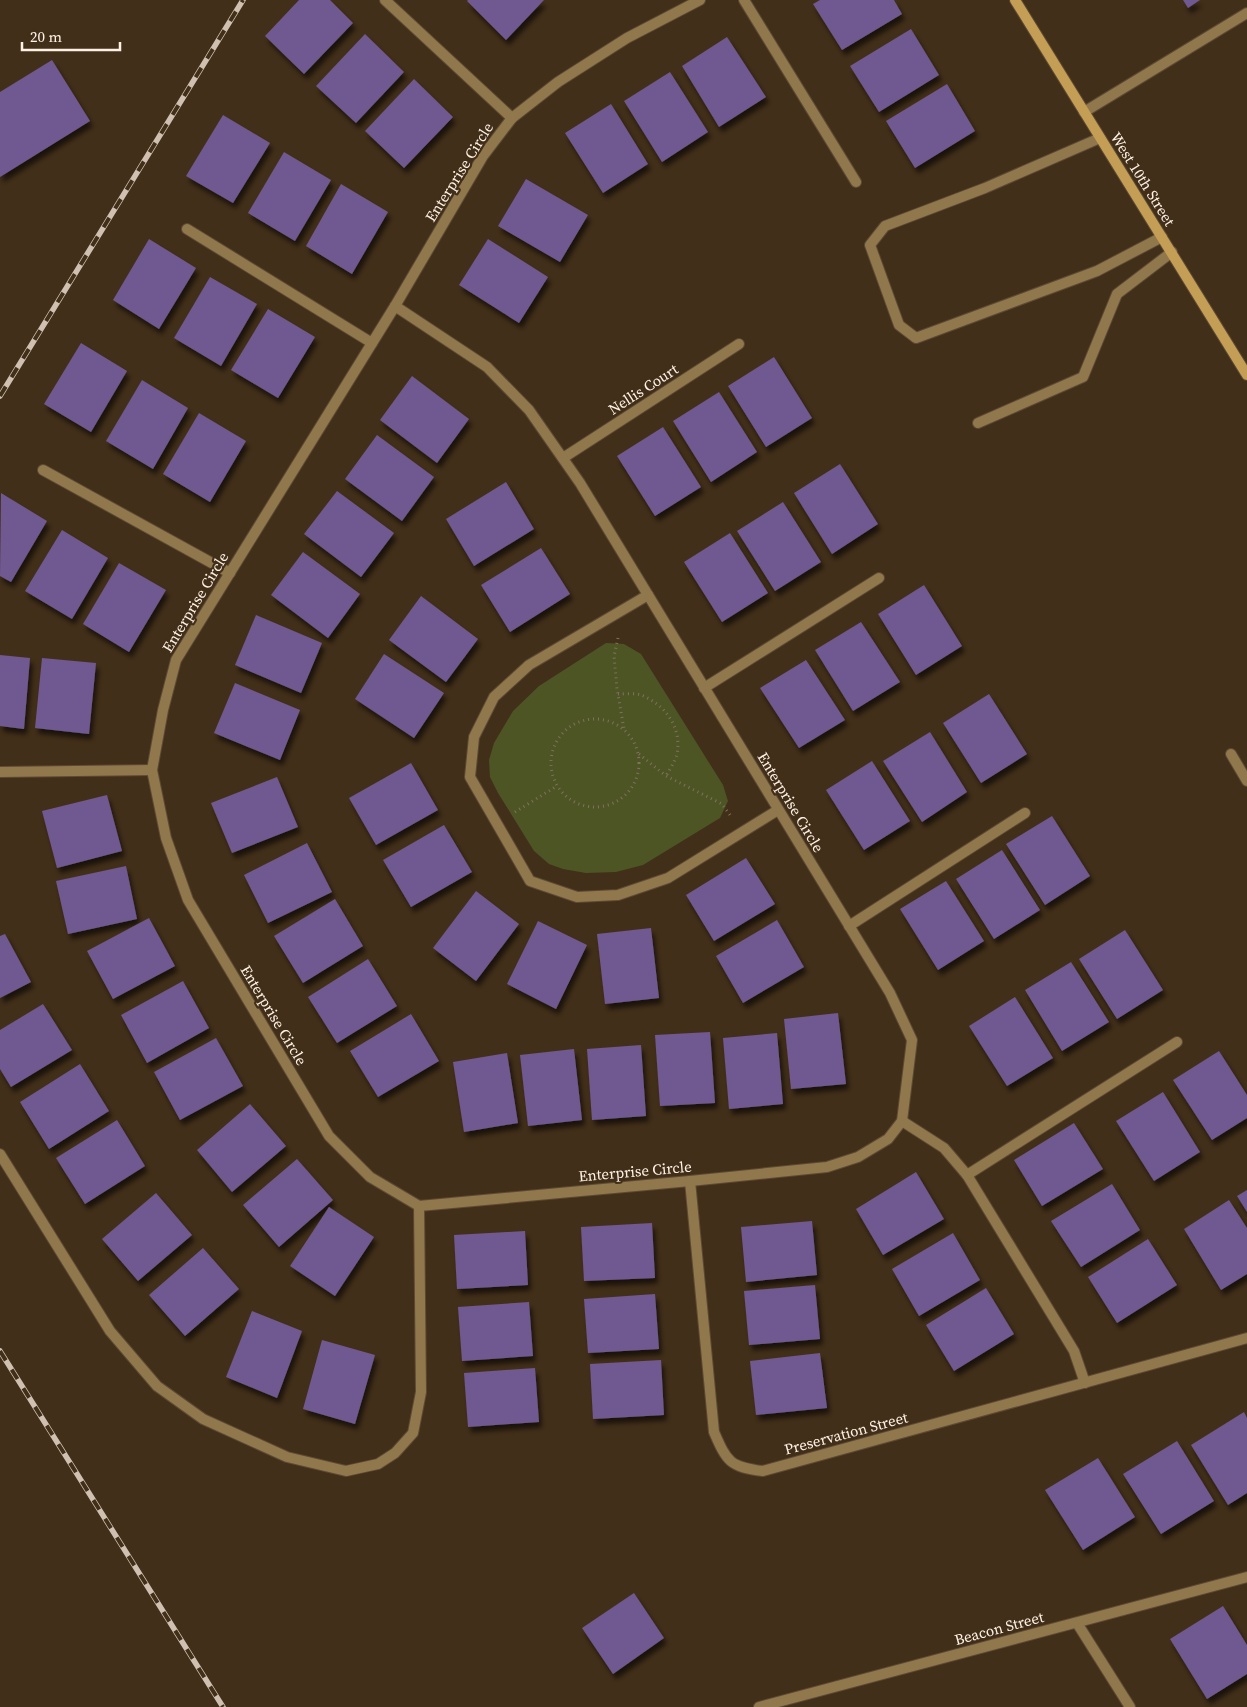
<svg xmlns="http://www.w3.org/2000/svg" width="1247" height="1707" font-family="'Source Serif 4',serif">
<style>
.green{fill:#4d5525}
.building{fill:#705890;filter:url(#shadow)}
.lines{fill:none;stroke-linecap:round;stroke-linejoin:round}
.lane-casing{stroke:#5c4a36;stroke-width:12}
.street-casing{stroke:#5c4a36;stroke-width:12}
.secondary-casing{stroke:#5c4a36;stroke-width:12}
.path{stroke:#82715e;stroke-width:3;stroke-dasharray:1 4;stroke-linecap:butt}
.lane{stroke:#90784c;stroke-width:10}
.street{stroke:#90784c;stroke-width:10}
.secondary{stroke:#c59e55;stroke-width:10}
.rail-casing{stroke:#cfc0b1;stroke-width:5.5}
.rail{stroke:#422f19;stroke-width:4;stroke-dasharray:11;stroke-linecap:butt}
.labels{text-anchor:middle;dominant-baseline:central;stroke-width:4.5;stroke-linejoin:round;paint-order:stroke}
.street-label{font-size:15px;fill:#fff2e5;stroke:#422f19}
</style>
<defs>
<filter id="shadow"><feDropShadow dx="3" dy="5.5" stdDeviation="2.5" flood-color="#0009"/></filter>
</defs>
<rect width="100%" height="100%" fill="#422f19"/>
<polygon class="green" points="606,643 624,644 641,654 723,785 728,801 720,818 643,865 616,872 586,873 563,869 549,864 534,851 498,793 490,777 489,760 494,743 513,711 539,686"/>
<g class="building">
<polygon points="299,0 330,0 353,23 304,74 265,36"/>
<polygon points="468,0 544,0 506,40 467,1"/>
<polygon points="820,0 894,0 902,14 842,50 813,4"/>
<polygon points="1183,0 1200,0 1188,8"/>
<polygon points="911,29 939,75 879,112 850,66"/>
<polygon points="365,34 404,72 356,123 316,86"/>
<polygon points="727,37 766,97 719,127 682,66"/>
<polygon points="52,60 90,121 0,177 0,92"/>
<polygon points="670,72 708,132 662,162 624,101"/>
<polygon points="414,79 453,117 404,168 365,131"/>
<polygon points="947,84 975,131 915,168 886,121"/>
<polygon points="611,104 648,164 603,193 565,133"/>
<polygon points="223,115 270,143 233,203 186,176"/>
<polygon points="284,152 331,180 295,241 248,213"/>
<polygon points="526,179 588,215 560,262 498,226"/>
<polygon points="341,184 388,212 352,274 306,246"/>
<polygon points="149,239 196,268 159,329 113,300"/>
<polygon points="488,239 548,277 519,323 459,285"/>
<polygon points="210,277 257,304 221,366 174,338"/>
<polygon points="268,309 315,337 278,398 231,370"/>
<polygon points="81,343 127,371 91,432 44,404"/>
<polygon points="774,357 812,418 766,447 728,386"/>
<polygon points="412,376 469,419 437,463 380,420"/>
<polygon points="142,380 188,408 153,469 106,441"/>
<polygon points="719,392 757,452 711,482 673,421"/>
<polygon points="199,413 246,441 210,502 163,474"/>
<polygon points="663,427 701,487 655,516 617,456"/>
<polygon points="377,435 434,477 402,521 345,479"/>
<polygon points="840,464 878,524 832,554 794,493"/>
<polygon points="506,482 534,529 474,566 446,519"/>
<polygon points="337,491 394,533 361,577 304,534"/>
<polygon points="1,493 47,521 11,582 0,576"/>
<polygon points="783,502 821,562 775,591 737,531"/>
<polygon points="62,530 108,558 72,619 25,591"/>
<polygon points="730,533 768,593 722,622 684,562"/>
<polygon points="541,548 570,594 510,632 481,585"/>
<polygon points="303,552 360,594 328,638 271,595"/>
<polygon points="119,563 166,590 129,652 83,624"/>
<polygon points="924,585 962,646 916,675 878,614"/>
<polygon points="421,596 478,639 446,682 389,640"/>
<polygon points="256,615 322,643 301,693 235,665"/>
<polygon points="861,622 900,682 853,711 815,650"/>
<polygon points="384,654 444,693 414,738 355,699"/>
<polygon points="0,655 30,658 24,729 0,726"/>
<polygon points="42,658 96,663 89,734 35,728"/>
<polygon points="806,660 845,720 799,748 760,688"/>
<polygon points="235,683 300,710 280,760 214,733"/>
<polygon points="989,694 1027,754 981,783 943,723"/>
<polygon points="930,732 967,792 922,822 883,761"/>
<polygon points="872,761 910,821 864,850 826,790"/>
<polygon points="411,763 438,810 376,845 349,798"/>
<polygon points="277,777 298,827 232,853 211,803"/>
<polygon points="107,795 122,851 57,868 42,811"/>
<polygon points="1052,816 1090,876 1045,905 1006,844"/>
<polygon points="444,825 472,872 411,907 383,860"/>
<polygon points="307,843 332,892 268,923 244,875"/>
<polygon points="1002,850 1040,910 994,939 956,879"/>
<polygon points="746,858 775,904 714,941 686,895"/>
<polygon points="126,866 137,919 68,934 56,881"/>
<polygon points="946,881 984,941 938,970 900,909"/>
<polygon points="476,891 519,924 476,981 433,948"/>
<polygon points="335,899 363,946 303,983 274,936"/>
<polygon points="149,918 175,966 113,999 87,951"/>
<polygon points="777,920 804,967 743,1003 716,956"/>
<polygon points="538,921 587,945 556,1009 507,984"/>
<polygon points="651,928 659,998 605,1004 597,934"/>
<polygon points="1125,930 1163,990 1117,1019 1079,959"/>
<polygon points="5,934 31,982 0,998 0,936"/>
<polygon points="368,959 397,1006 337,1043 308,997"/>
<polygon points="1071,962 1109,1022 1062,1051 1025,990"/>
<polygon points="183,981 209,1028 147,1063 121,1015"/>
<polygon points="1015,997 1053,1058 1007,1086 969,1026"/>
<polygon points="43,1004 72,1050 11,1087 0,1069 0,1030"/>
<polygon points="838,1013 846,1084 791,1089 784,1019"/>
<polygon points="411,1014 439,1061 378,1097 350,1051"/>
<polygon points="710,1032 715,1103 660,1106 655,1035"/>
<polygon points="777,1033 783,1104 729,1109 723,1038"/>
<polygon points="216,1038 243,1086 180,1120 154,1072"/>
<polygon points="641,1045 646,1116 592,1120 587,1049"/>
<polygon points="574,1049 582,1120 528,1126 520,1055"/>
<polygon points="1219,1051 1247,1095 1247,1118 1212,1140 1173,1080"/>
<polygon points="507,1053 518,1123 464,1132 453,1062"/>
<polygon points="80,1064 109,1111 49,1149 20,1102"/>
<polygon points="1163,1092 1200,1152 1154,1181 1116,1121"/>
<polygon points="250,1104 286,1146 232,1192 197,1150"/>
<polygon points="117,1120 145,1166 85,1204 56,1158"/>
<polygon points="1074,1123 1103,1169 1042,1206 1014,1160"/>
<polygon points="297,1159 333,1200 279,1247 243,1205"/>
<polygon points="916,1172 944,1219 883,1255 856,1209"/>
<polygon points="1112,1184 1140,1230 1081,1267 1051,1221"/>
<polygon points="1247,1190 1247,1212 1237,1196"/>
<polygon points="156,1193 192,1235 138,1281 102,1239"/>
<polygon points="1229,1200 1247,1228 1247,1274 1221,1290 1184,1229"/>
<polygon points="329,1207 374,1237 335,1296 290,1266"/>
<polygon points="812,1221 817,1275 746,1282 741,1227"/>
<polygon points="652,1223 655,1278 584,1281 581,1227"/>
<polygon points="525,1231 528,1285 457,1289 454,1235"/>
<polygon points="953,1233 980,1280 919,1316 892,1269"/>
<polygon points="1148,1239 1177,1285 1117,1323 1088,1277"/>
<polygon points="203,1248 239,1289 185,1336 149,1295"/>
<polygon points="815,1285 820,1339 749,1345 744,1291"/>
<polygon points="986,1288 1014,1334 954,1371 926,1325"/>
<polygon points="655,1294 659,1349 588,1353 584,1299"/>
<polygon points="529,1302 533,1356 462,1361 458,1307"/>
<polygon points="252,1311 302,1331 277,1398 226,1377"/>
<polygon points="322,1340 375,1355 355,1424 303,1409"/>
<polygon points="820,1353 827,1408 756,1415 750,1361"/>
<polygon points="661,1360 664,1415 593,1419 590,1364"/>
<polygon points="535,1368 539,1422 468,1427 464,1373"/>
<polygon points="1244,1412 1247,1418 1247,1493 1228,1505 1191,1445"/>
<polygon points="1177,1441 1214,1501 1161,1534 1123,1474"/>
<polygon points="1098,1458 1135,1517 1083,1550 1045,1490"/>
<polygon points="634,1593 664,1638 613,1674 582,1628"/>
<polygon points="1223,1606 1247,1645 1247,1674 1207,1699 1170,1639"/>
</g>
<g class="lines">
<g class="lane-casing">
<g id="lane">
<polyline points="1084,112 1247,13"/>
<polyline points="1100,138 985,188 885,226 870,245 899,325 916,338 1097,271 1162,237"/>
<polyline points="978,423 1083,377 1117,294 1172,252"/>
<polyline points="563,458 739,344"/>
<polyline points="1231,754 1247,781"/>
</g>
</g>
<g class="street-casing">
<g id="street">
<polyline points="385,0 512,118"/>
<polyline points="744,0 856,182"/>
<polyline points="187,229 372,343"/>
<polygon points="395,306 487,367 529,410 580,483 890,993 912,1040 902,1121 888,1139 858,1157 827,1167 690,1181 419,1206 370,1177 329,1136 188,900 166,838 152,770 163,710 176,660"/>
<polyline points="395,306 483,156 512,118 558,82 627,38 700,0"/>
<polyline points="43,470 230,573"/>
<polyline points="648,595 529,665 494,697 474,737 470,777 530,881 577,897 618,895 668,878 778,810"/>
<polyline points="704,688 879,578"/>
<polyline points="0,772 152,770"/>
<polyline points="849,926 1025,813"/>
<polyline points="902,1121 944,1148 967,1175 1074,1351 1085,1383"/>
<polyline points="0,1154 110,1331 157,1386 203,1419 287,1457 346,1471 378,1464 395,1453 413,1433 421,1392 419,1206"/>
<polyline points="967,1175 1177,1042"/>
<path d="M 690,1181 L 714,1432 C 727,1462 730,1467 763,1471 L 1247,1338"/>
<polyline points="1077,1623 1130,1707"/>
<polyline points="759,1707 1247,1577"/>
</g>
</g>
<g class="secondary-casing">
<polyline id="secondary" points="1015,0 1247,375"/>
</g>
<g class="path">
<polyline points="618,638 614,656 617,689 624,729"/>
<path d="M 618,694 C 625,694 635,693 641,695 C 666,705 682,728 677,754 C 675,761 670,769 666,776"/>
<circle cx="595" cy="763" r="44"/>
<polyline points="639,754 666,776 722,804 730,815"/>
<polyline points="515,812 557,786"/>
</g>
<use href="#lane" class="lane"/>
<use href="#street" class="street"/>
<use href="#secondary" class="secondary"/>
<g class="rail-casing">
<g id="rail">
<polyline points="0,396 243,0"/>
<polyline points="0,1351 223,1707"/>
</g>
</g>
<use href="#rail" class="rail"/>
</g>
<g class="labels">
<g class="street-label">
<text transform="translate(459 172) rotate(-58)">Enterprise Circle</text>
<text transform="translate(1143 179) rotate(58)">West 10th Street</text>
<text transform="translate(643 389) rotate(-33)">Nellis Court</text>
<text transform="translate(195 602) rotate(-59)">Enterprise Circle</text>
<text transform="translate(791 802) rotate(59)">Enterprise Circle</text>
<text transform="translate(274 1015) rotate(59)">Enterprise Circle</text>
<text transform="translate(635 1171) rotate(-5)">Enterprise Circle</text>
<text transform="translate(846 1433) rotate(-15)">Preservation Street</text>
<text transform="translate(999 1628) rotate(-15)">Beacon Street</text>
</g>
</g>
<path d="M22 42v8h98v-8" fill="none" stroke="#fff2e5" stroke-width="2.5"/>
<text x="30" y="42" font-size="15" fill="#fff2e5" stroke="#422f19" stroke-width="4" paint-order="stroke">20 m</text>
</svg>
